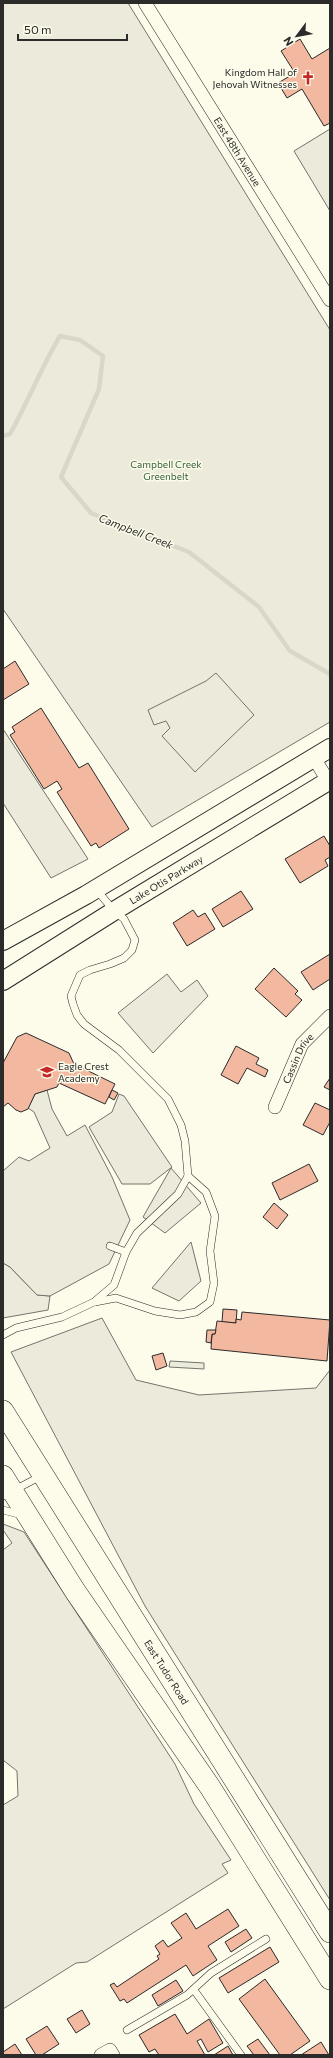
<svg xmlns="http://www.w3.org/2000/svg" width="333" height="2058" font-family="Commissioner,sans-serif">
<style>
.green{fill:#ecebdb;stroke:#74746e}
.parking{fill:#eceadb;stroke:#74746e}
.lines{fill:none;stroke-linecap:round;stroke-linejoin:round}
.stream{stroke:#d8d7c9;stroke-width:4.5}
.building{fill:#f2b8a0;stroke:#2b2b2b}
.service-casing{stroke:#2b2b2b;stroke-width:8}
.minor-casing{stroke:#2b2b2b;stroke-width:14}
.secondary-casing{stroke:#2b2b2b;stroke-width:20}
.primary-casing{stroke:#2b2b2b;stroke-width:22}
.service{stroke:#fdfbea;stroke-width:7}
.minor{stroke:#fdfbea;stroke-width:13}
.secondary{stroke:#fdfbea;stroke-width:18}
.primary{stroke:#fdfbea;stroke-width:21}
.labels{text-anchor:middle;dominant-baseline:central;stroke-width:3;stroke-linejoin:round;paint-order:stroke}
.poi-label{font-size:10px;fill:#2b2b2b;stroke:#fdfbea;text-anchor:end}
.street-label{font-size:10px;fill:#2b2b2b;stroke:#fdfbea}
.park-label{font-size:10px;fill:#34623c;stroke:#fdfbea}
.water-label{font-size:11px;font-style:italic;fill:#2b2b2b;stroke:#fdfbea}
</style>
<rect width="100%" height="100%" fill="#fdfbea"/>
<g class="green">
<polygon points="3,3 128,3 330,330 330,722 152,827 3,609"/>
<polygon points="167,974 181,992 197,980 208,996 153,1053 118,1013"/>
<polygon points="119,1094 124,1096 172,1167 150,1184 122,1184 89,1127 112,1112"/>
<polygon points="3,1263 10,1267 37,1295 50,1296 48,1310 3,1318"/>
<polygon points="102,1318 136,1380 199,1395 316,1388 330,1370 330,1900 145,1606 11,1352"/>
<polygon points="170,1361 204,1363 204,1369 169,1367"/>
<polygon points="3,1524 24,1532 175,1764 194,1804 231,1860 222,1864 228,1873 87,1962 76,1963 3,2009 3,1805 18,1796 17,1771 3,1760 3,1550 12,1543 3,1530"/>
</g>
<g class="parking">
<polygon points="330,129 330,211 294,151"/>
<polygon points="216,673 254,715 195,772 162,736 170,728 166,721 154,725 148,710 206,681"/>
<polygon points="3,729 88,859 51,878 3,803"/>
<polygon points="47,1090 52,1109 67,1136 85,1125 112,1177 130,1220 109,1264 50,1296 37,1295 10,1267 3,1263 3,1171 19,1157 29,1161 50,1148 34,1112 28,1108 35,1094"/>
<polygon points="171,1168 201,1203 165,1233 143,1217"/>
<polygon points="191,1242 201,1281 179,1301 152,1288"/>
</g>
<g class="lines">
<path class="stream" d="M 3,436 L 10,434 C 28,402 41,368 60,336 L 80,340 L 103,356 L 99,389 L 61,477 L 91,513 L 189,552 L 259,607 L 290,651 L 330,674"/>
</g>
<g class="building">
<polygon points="300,39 312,59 330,48 330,123 324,126 302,89 287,98 278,83 295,73 281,51"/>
<polygon points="15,661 29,684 3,700 3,669"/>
<polygon points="41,708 79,768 88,763 129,829 99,848 96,843 91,846 57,792 62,789 57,781 44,789 10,735 15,732 12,727"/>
<polygon points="324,836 330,846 330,857 325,860 328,866 300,883 285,859"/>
<polygon points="241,891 253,909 223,927 212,909"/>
<polygon points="193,910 198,917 205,913 215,929 187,946 173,923"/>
<polygon points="330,954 330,979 313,990 301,972"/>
<polygon points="274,968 298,991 295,994 302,1000 286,1017 255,989"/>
<polygon points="26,1033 69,1053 74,1064 115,1084 105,1104 59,1083 57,1087 35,1094 28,1109 21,1112 16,1110 8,1103 3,1107 3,1063 17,1037"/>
<polygon points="236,1046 259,1058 256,1064 268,1070 265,1077 247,1068 238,1084 221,1075"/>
<polygon points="330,1078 330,1090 324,1087"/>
<polygon points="112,1090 118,1093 114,1100 109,1097"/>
<polygon points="315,1103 330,1110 330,1122 323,1135 303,1125"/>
<polygon points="309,1164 318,1181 280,1200 272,1183"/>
<polygon points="274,1203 288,1215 277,1229 263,1217"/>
<polygon points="223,1309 237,1310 236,1323 222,1322"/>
<polygon points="242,1312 330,1320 327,1361 211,1349 212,1334 215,1334 217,1321 236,1323 236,1319 241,1320"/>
<polygon points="207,1330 216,1330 215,1334 212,1334 211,1343 206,1342"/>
<polygon points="163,1353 167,1366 156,1370 152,1356"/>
<polygon points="228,1909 239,1926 208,1946 217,1960 193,1976 186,1965 127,2003 124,1999 120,2001 110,1985 114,1983 117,1987 159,1959 157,1956 160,1954 155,1946 163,1940 168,1947 182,1938 171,1923 186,1913 196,1929"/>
<polygon points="246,1929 252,1938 231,1952 225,1942"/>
<polygon points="270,1947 279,1962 228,1993 219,1978"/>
<polygon points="265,1979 310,2041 290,2055 280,2055 239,1999"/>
<polygon points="176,1980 183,1991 158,2006 152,1995"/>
<polygon points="82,2010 90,2024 76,2033 67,2019"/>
<polygon points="175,2014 187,2034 209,2019 223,2043 208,2052 201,2039 197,2041 205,2055 159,2055 155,2049 149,2052 139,2035"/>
<polygon points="47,2026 59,2044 42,2055 36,2055 26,2039"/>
<polygon points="258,2039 270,2055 254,2055 247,2046"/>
<polygon points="321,2042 329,2055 301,2055"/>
<polygon points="15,2044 22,2055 3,2055 3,2052"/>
<polygon points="228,2046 233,2055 214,2055"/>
</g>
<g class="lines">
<g class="service-casing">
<g id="service">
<polyline points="110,1246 126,1252"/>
<polyline points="95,1302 116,1298 155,1311 180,1315 196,1312 210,1302 214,1283 210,1251 215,1216 206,1192 188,1176"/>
<polyline points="3,1335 16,1328 62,1317 94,1302 114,1285 126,1252 137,1233 178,1194 188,1176 185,1141 181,1125 168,1099 119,1050 84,1024 77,1015 73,1004 71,996 80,975 90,970 110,964 124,958 132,950 135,940 124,919 114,911 96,889"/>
<polyline points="3,1496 41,1476"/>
<polyline points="3,1510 22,1515"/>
<polyline points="194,1990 241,2055"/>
<polyline points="127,2030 187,1995 211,1973 266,1939"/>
</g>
</g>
<g class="minor-casing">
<g id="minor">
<path id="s1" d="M 145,3 L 330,300"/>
<polyline points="314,758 330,784"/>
<path id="s2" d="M 275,1107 L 302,1044 L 330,1016"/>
<polyline points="101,2055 110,2050 113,2055"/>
</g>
</g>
<g class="secondary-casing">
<g id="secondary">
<polyline points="3,941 86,895 330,748"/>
<path id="s3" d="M 3,981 L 114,911 L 330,780"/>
</g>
</g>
<g class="primary-casing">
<g id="primary">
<path id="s4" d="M 3,1411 L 330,1932"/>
<polyline points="3,1476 75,1591 210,1787 330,1979"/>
</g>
</g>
<use href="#service" class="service"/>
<use href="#minor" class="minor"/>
<use href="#secondary" class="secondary"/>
<use href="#primary" class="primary"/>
</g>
<defs>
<g id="church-bare" transform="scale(1.08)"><path d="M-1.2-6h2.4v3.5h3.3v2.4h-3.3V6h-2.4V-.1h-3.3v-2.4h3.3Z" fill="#c62828" stroke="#fdfbea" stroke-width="2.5" paint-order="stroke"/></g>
<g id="school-bare" transform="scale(1.08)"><path d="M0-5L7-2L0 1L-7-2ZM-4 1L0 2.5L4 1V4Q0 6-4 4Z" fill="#c62828" stroke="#fdfbea" stroke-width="2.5" paint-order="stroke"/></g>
</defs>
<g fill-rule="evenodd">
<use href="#church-bare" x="308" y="78"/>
<use href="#school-bare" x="47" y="1072"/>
</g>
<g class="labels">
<g class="poi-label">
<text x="297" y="72">Kingdom Hall of<tspan x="297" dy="12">Jehovah Witnesses</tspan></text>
<text x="58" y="1066" text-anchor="start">Eagle Crest<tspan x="58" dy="12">Academy</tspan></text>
</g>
<g class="street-label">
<text stroke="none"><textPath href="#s1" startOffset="175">East 48th Avenue</textPath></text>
<text stroke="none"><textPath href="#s3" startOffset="192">Lake Otis Parkway</textPath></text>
<text stroke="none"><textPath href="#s2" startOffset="54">Cassin Drive</textPath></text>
<text stroke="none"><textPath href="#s4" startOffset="308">East Tudor Road</textPath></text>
</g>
<g class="park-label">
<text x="166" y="464">Campbell Creek<tspan x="166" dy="12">Greenbelt</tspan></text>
</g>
<g class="water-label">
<text transform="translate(136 531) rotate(21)">Campbell Creek</text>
</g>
</g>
<rect width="333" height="2058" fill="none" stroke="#2b2b2b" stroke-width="8"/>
<g transform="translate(297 36) rotate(238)" stroke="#fdfbea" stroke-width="3" paint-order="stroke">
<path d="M0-3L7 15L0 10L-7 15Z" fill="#2b2b2b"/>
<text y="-6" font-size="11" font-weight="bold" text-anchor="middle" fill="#2b2b2b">N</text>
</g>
<path d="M18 34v6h109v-6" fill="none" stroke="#2b2b2b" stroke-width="2"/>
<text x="24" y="34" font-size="12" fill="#2b2b2b" stroke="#fdfbea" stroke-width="3" paint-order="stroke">50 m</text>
</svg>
